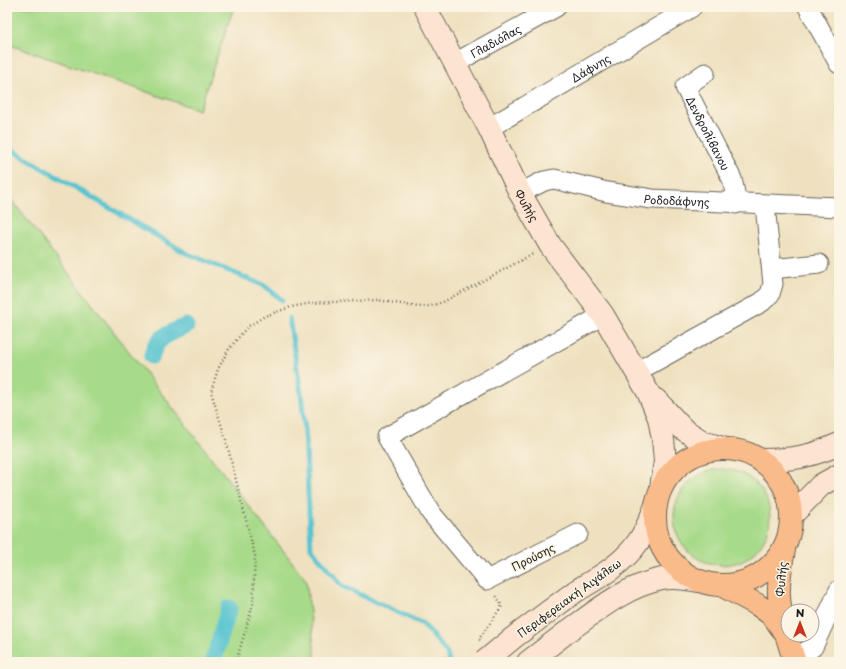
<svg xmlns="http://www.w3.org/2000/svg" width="846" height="669" font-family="'Playpen Sans',sans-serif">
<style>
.green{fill:#a7da89;stroke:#627b52}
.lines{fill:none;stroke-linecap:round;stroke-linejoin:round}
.stream{stroke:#58c4d0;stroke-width:5}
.canal{stroke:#58c4d0;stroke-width:17}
.minor-casing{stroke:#666155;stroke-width:21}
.secondary-casing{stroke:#666155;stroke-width:24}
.primary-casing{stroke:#666155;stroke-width:24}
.path{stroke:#666155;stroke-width:2.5;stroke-dasharray:1 3;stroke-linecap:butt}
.minor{stroke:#fff;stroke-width:19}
.secondary{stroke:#fde4d1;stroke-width:22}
.primary{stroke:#fabb8b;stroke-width:22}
.secondary-bridge-casing{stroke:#666155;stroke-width:24;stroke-linecap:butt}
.secondary-bridge{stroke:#fde4d1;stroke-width:22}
.labels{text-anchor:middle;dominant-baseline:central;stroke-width:3;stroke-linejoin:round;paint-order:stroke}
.street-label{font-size:11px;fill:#1c1c1c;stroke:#fcf5e5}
</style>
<rect width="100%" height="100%" fill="#fcf5e5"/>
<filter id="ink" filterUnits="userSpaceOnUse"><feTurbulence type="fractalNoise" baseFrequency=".025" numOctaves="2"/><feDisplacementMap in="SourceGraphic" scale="8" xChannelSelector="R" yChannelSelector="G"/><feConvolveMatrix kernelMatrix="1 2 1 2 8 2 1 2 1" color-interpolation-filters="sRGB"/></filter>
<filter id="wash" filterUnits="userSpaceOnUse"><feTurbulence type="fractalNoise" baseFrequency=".012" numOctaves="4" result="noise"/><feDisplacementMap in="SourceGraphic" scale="16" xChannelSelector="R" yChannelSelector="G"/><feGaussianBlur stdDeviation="0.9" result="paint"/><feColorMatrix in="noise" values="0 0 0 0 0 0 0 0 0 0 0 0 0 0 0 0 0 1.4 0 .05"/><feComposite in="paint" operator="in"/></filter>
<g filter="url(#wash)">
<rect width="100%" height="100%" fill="#efe1c0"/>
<g class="green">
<polygon points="7,7 234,7 199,110 7,44"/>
<polygon points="7,194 306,580 316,662 7,662"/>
<circle cx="722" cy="517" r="48"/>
</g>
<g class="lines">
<g class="stream">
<polyline points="7,147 186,253 263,285 282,300"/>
<polyline points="289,318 301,393 305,431 311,548 342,586 423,624 447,653 449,662"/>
</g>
<g class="canal">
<path d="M 152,356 C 155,337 171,333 186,326"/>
<polyline points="213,662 229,608"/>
</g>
</g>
</g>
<g filter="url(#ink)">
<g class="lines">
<g class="minor-casing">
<g id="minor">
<polyline points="808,7 839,64"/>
<path id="s1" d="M 455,63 L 556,7"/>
<path id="s2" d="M 705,73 L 685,87 L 732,179 L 735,193 L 736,204"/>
<path id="s3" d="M 489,128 L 692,7"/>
<path id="s4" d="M 520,193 L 544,181 L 554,179 L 607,192 L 652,199 L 839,207"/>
<polyline points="772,269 819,264"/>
<polyline points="636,372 762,302 770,294 773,284 765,205"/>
<polyline points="578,534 487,580 431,513 387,437 603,315"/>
<polyline points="794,659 813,647 839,590"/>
</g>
</g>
<g class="secondary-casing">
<g id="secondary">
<path id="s5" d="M 425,7 L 489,128 L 520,193 L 550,245 L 603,315 L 648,392 L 659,418 L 663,439 L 665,461 L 661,488"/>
<polyline points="656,400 683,429 703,442 726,449"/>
<path d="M 761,460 C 792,460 810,457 839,444"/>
<polyline points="792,515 821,485 839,475"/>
<path d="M 576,591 C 598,578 623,564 638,542 C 646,531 651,518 656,505"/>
<path d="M 528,662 C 541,652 554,642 567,632 C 596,611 626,586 662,579 C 674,576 687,579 699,581"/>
</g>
</g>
<g class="primary-casing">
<g id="primary">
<circle cx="723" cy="517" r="68"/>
<path d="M 784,550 C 781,565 778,581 779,596 C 780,618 788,641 795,662"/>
<polyline points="721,585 758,605 773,616 785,633"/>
</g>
</g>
<g class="path">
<polyline points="480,640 479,639 502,606 496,595"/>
<polyline points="236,662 253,604 255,556 226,440 211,392 218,369 229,349 247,327 265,316 291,307 312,303 378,300 418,307 430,306 443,302 533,254"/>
</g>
<use href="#minor" class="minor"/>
<use href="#secondary" class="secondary"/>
<use href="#primary" class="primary"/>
<g class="secondary-bridge-casing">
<polyline id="secondary-bridge" points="484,662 513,638 576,591"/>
</g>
<use href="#secondary-bridge" class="secondary-bridge"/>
</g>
</g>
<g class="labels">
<g class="street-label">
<text stroke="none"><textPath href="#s1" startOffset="46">Γλαδιόλας</textPath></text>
<text stroke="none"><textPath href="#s3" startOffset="118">Δάφνης</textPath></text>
<text stroke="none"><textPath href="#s2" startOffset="76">Δενδρολίβανου</textPath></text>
<text stroke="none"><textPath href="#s4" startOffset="162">Ροδοδάφνης</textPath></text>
<text stroke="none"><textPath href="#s5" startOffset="223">Φυλής</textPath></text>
<text transform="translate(533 557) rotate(-27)">Προύσης</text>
<text transform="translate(781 579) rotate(-85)">Φυλής</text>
<text transform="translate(569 598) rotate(-36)">Περιφερειακή Αιγάλεω</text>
</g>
</g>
<rect width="846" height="669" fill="none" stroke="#fcf5e5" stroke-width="24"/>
<g transform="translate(800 623)"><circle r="19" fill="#fcf5e5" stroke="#a29e95"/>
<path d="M0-3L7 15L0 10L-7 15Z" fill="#c8321e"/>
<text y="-6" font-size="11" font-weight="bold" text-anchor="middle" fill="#1c1c1c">N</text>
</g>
</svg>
